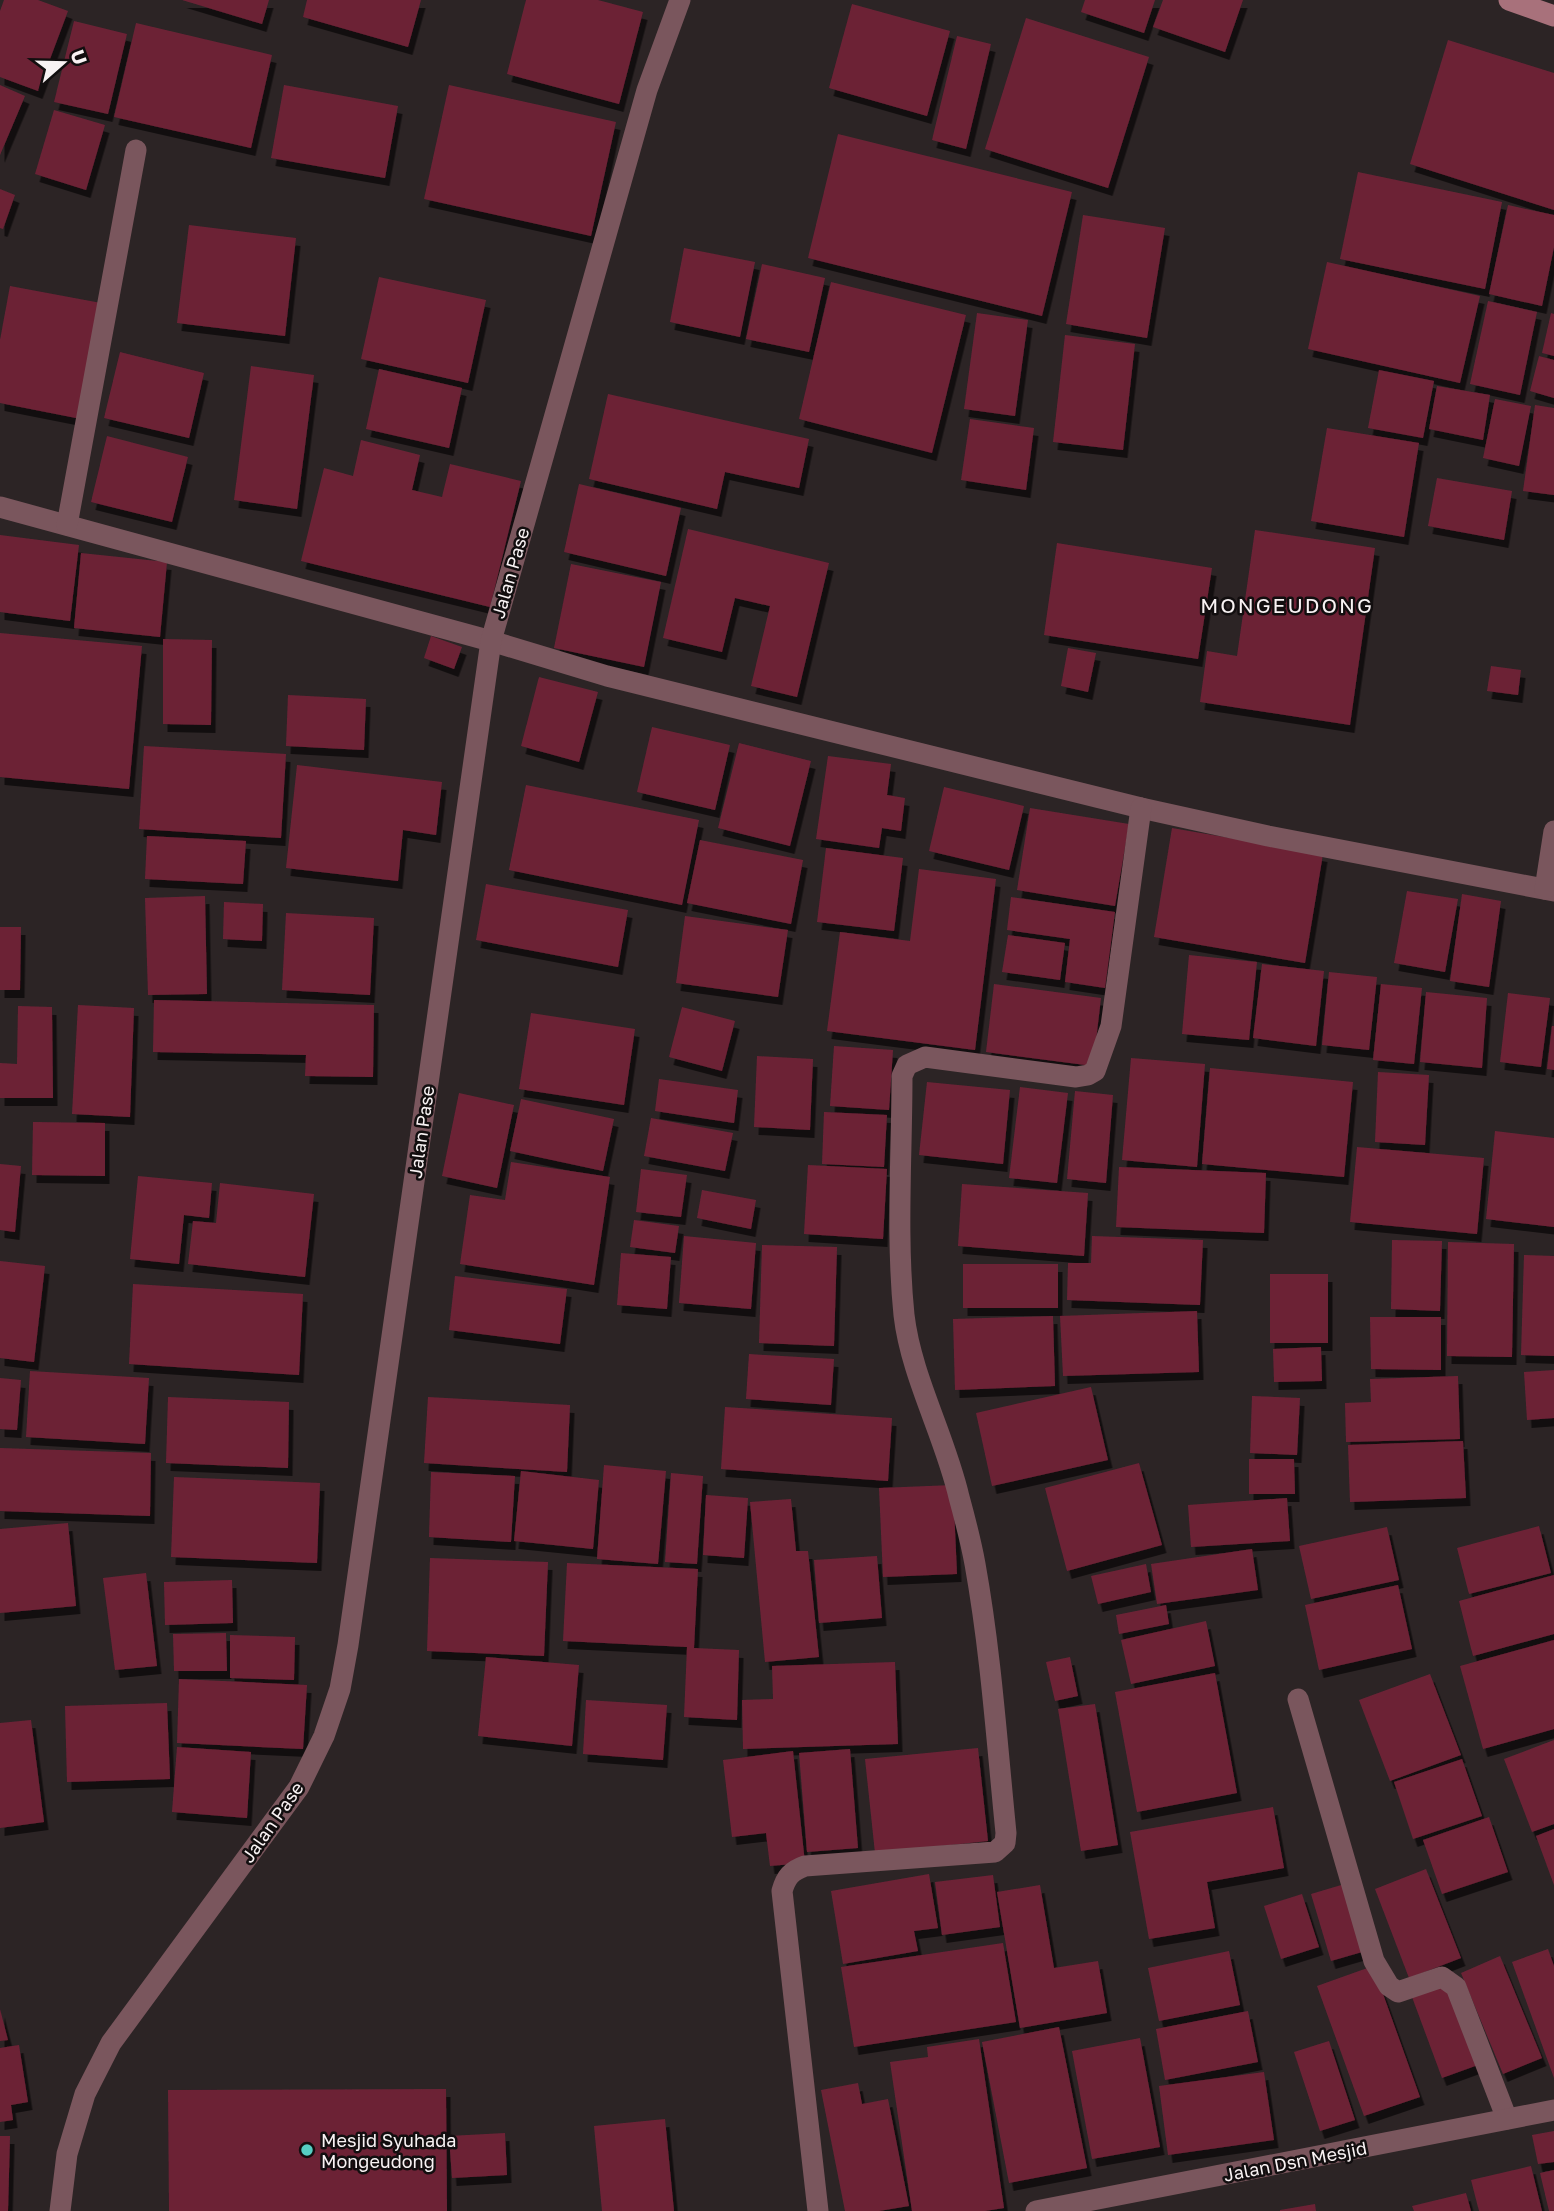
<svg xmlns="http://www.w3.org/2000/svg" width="1554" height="2211" font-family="'Golos Text',sans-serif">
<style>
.building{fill:#6c2236;filter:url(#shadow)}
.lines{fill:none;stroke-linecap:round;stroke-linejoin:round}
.street{stroke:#7a565d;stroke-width:21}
.secondary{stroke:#a8717b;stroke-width:21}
.poi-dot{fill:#56cec3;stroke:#120e0f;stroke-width:2.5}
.labels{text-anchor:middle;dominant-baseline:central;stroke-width:5;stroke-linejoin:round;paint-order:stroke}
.street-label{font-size:18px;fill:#f8f2f3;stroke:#120e0f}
.poi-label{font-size:18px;fill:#f8f2f3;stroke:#120e0f;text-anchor:start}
.quarter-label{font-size:21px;letter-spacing:2px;fill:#f8f2f3;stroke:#120e0f}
</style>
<defs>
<filter id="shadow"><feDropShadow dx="4.5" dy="8" stdDeviation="0" flood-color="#0009"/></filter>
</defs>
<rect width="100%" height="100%" fill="#2c2425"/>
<g class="building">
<polygon points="4,0 38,0 68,11 38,91 0,77 0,11"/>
<polygon points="182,0 269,0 262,24"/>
<polygon points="307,0 421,0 408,47 303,17"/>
<polygon points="526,0 598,0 643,12 619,104 507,74"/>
<polygon points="1085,0 1155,0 1144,33 1081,12"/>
<polygon points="1163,0 1243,0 1225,52 1153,27"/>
<polygon points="852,4 950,31 927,116 829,88"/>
<polygon points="1026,18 1149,57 1108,188 985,149"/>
<polygon points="74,21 127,34 108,114 54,102"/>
<polygon points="136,23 272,55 251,148 114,117"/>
<polygon points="957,36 991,44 966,149 932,140"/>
<polygon points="1448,40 1554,73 1554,210 1410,164"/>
<polygon points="0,85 25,96 0,155"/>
<polygon points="284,85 398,106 385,178 271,158"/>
<polygon points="449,85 616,122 591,236 424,199"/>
<polygon points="54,110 105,125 86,190 35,174"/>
<polygon points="838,134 1072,192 1042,316 808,258"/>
<polygon points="1358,172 1502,202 1485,289 1340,259"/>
<polygon points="0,189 15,195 3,229 0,228"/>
<polygon points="1508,205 1554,215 1554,247 1542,306 1489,294"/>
<polygon points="1083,215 1165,228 1147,338 1066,324"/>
<polygon points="189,225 296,238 285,336 177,323"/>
<polygon points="684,248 755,262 740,337 670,322"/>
<polygon points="1327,262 1480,296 1460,383 1308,349"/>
<polygon points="762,264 825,278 809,352 746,339"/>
<polygon points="379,277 486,300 468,383 361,359"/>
<polygon points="831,282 966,315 932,453 799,419"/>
<polygon points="10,286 101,303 81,419 0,403 0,340"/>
<polygon points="1488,301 1537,312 1520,395 1470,384"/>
<polygon points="977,313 1028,320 1015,416 964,409"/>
<polygon points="1551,313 1554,314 1554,356 1542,353"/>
<polygon points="1065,335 1135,344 1123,450 1053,442"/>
<polygon points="120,352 204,373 189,438 104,418"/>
<polygon points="1539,356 1554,360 1554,398 1530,391"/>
<polygon points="251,366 314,375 297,509 234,500"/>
<polygon points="379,369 462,388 449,448 366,429"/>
<polygon points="1379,370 1434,381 1423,438 1368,428"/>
<polygon points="1437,386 1490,395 1483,440 1429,429"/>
<polygon points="608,394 809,439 799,488 725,472 717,509 589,479"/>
<polygon points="1495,399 1531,406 1519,466 1483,458"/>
<polygon points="1535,405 1554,408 1554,495 1523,491"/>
<polygon points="970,419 1034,428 1026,490 961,480"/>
<polygon points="1327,428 1419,443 1404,537 1311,521"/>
<polygon points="107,436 188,457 172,522 91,502"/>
<polygon points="361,440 420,455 412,490 442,497 450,464 521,481 490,607 301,561 324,468 353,476"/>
<polygon points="1437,478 1512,491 1504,540 1428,526"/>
<polygon points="579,484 681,508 666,576 564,552"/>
<polygon points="688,529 829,563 797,697 751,686 770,606 735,598 722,652 663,638"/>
<polygon points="1255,530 1375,548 1350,725 1200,702 1207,651 1237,656"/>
<polygon points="0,535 79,545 70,621 0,612"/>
<polygon points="1057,543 1212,568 1198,659 1044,635"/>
<polygon points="81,553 167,562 160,637 74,628"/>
<polygon points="571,564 661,582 644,667 554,648"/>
<polygon points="0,633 142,646 129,789 0,777"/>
<polygon points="431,636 462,647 454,669 424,658"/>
<polygon points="163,639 212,640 211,725 163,724"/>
<polygon points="1068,648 1096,653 1088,692 1061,686"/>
<polygon points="1491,666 1521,670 1518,695 1487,691"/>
<polygon points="539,677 598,692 579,762 521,746"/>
<polygon points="288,695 366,699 364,750 286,746"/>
<polygon points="652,727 730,745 715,810 637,792"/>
<polygon points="739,743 811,761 790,846 718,828"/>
<polygon points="144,746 286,754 281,838 139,829"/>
<polygon points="828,756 891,764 887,795 905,798 901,831 882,828 879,848 816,839"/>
<polygon points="297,765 442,782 436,835 403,830 398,881 286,868"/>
<polygon points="526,785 699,820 682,905 509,870"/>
<polygon points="944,787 1024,806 1009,870 929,851"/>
<polygon points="1030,808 1129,824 1115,906 1017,890"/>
<polygon points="1172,828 1323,854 1305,963 1154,937"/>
<polygon points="147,836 246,841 243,884 145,879"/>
<polygon points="700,840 803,860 791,924 687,903"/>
<polygon points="826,848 903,858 894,931 817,922"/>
<polygon points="919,869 996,879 975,1050 827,1031 840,932 910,941"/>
<polygon points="486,884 628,910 618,967 476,940"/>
<polygon points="1407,891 1458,899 1445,972 1394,963"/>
<polygon points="1462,894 1501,901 1489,987 1450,981"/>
<polygon points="205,896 207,994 148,995 145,898"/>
<polygon points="1011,897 1115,912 1105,988 1065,982 1070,939 1007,930"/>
<polygon points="224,902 263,904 262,941 223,939"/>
<polygon points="286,913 374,918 370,995 282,990"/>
<polygon points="685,916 788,930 778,997 676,983"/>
<polygon points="0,927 21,927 20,990 0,990"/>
<polygon points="1008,935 1065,943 1060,980 1002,972"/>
<polygon points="1189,955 1257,962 1249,1040 1182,1034"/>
<polygon points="1262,964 1324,971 1316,1046 1253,1038"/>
<polygon points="1329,972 1377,977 1369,1050 1322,1045"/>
<polygon points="994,984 1101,998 1093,1066 986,1052"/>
<polygon points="1381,984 1422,988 1414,1064 1373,1060"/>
<polygon points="1426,992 1487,998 1482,1068 1420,1062"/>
<polygon points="1508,993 1550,998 1541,1067 1500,1062"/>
<polygon points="154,1000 374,1005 373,1077 305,1076 306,1055 153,1052"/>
<polygon points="78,1005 134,1008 130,1117 72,1114"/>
<polygon points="18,1006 52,1007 53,1098 0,1098 0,1063 17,1064"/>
<polygon points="682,1007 735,1021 722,1071 669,1057"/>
<polygon points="531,1013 635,1029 624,1105 519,1089"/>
<polygon points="1552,1026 1554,1026 1554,1070 1547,1069"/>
<polygon points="834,1046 893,1050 889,1110 830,1106"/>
<polygon points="757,1056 813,1059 810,1130 754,1127"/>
<polygon points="1131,1058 1205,1064 1197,1167 1122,1160"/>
<polygon points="1210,1068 1353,1082 1344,1177 1202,1164"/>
<polygon points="1378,1072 1429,1075 1425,1145 1375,1142"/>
<polygon points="659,1079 738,1090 734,1123 655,1111"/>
<polygon points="927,1082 1010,1090 1003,1164 919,1155"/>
<polygon points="1020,1087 1068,1093 1057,1183 1009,1178"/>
<polygon points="1075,1091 1113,1095 1106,1183 1067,1179"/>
<polygon points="459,1093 514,1105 497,1188 442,1176"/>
<polygon points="521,1099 614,1119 603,1171 510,1151"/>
<polygon points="824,1112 887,1115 884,1167 822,1164"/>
<polygon points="651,1118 733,1133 725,1171 644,1156"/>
<polygon points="33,1122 105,1123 105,1176 32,1175"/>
<polygon points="1495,1131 1554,1138 1554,1227 1486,1219"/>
<polygon points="1357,1147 1484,1158 1477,1234 1350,1222"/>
<polygon points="511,1162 610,1177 594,1285 460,1264 470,1195 505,1200"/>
<polygon points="0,1164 21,1166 15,1232 0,1230"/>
<polygon points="808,1165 887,1169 883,1239 804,1234"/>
<polygon points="1119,1167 1266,1173 1264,1233 1116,1227"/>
<polygon points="641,1169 687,1175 681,1217 636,1212"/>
<polygon points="138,1176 212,1183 209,1218 184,1215 179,1264 130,1259"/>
<polygon points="220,1183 314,1194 305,1277 188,1264 193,1221 216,1223"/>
<polygon points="962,1184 1088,1193 1084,1256 958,1246"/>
<polygon points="702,1190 756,1200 751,1229 697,1218"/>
<polygon points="634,1220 679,1226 675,1253 630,1247"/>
<polygon points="684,1236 756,1243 751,1309 679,1303"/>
<polygon points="1092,1236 1203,1240 1200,1305 1067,1300 1068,1263 1091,1263"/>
<polygon points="1392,1240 1442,1241 1440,1311 1391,1309"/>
<polygon points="1448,1242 1514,1244 1512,1357 1447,1356"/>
<polygon points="762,1245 837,1247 834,1346 759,1343"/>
<polygon points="621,1253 671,1257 667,1309 617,1305"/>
<polygon points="1524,1255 1554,1256 1554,1356 1521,1355"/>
<polygon points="0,1261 45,1266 34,1362 0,1358"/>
<rect x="963" y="1264" width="95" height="44"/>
<rect x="1270" y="1274" width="58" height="69"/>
<polygon points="455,1276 567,1289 560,1344 449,1330"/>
<polygon points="133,1284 303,1294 299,1375 129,1364"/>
<polygon points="1197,1311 1199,1372 1063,1376 1060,1316"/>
<polygon points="1053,1316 1055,1386 955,1390 953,1319"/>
<polygon points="1370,1317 1441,1317 1441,1370 1371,1369"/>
<polygon points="1321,1347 1322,1381 1274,1382 1273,1349"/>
<polygon points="749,1354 834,1359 831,1405 746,1399"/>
<polygon points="1554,1370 1554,1418 1527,1420 1524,1372"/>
<polygon points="30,1371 149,1378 145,1444 26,1437"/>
<polygon points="1458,1376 1460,1439 1346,1442 1345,1403 1371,1402 1370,1379"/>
<polygon points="0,1378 21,1380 17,1430 0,1429"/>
<polygon points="1091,1387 1108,1460 992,1486 976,1413"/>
<polygon points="1252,1396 1300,1398 1297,1455 1250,1453"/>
<polygon points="168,1397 289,1402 288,1468 166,1463"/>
<polygon points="428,1397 570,1405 567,1472 424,1463"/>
<polygon points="725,1407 892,1418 888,1481 721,1469"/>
<polygon points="1463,1441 1466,1498 1350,1502 1348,1445"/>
<polygon points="0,1448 151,1453 150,1516 0,1511"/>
<polygon points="1249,1459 1294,1459 1295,1494 1249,1494"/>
<polygon points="1139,1463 1162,1545 1067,1571 1045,1488"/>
<polygon points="604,1465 666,1471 658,1564 597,1559"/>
<polygon points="521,1471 599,1480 593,1549 514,1541"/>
<polygon points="431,1472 515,1476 511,1542 429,1537"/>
<polygon points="671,1473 703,1476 697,1564 665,1562"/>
<polygon points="174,1477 320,1483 317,1563 171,1557"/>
<polygon points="953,1485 957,1574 883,1577 879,1488"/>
<polygon points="706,1495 748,1498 744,1558 703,1555"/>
<polygon points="1287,1498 1290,1541 1191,1547 1188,1505"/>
<polygon points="791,1499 796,1551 808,1551 819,1657 765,1662 750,1502"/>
<polygon points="68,1523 76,1606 0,1613 0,1529"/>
<polygon points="1539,1526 1551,1573 1469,1594 1457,1548"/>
<polygon points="1387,1527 1399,1580 1311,1599 1299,1546"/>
<polygon points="1252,1549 1258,1590 1157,1604 1151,1564"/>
<polygon points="877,1556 882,1618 819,1623 814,1560"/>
<polygon points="430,1558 548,1562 544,1656 427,1651"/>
<polygon points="567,1563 698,1569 694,1648 739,1650 737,1720 684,1717 687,1647 563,1641"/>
<polygon points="1146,1564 1151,1592 1098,1604 1091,1576"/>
<polygon points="146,1573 157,1666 115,1670 103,1578"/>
<polygon points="1554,1575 1554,1634 1473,1656 1459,1601"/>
<polygon points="232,1580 233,1623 165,1625 164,1582"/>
<polygon points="1398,1585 1412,1649 1319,1670 1305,1605"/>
<polygon points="1166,1605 1169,1624 1119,1634 1116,1615"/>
<polygon points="1206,1621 1215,1666 1131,1684 1121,1640"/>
<polygon points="226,1633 227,1671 174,1671 173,1634"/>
<polygon points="230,1635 295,1637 294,1680 230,1678"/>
<polygon points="1554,1640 1554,1729 1483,1749 1460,1666"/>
<polygon points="486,1657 579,1665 572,1746 478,1736"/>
<polygon points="1070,1657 1078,1696 1055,1701 1046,1662"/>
<polygon points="895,1662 898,1744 743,1749 742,1700 773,1699 772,1666"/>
<polygon points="1215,1673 1237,1793 1137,1812 1115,1692"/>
<polygon points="1430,1674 1461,1755 1390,1781 1359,1700"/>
<polygon points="179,1679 307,1685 303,1749 177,1743"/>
<polygon points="586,1700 667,1705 663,1760 583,1754"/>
<polygon points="167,1703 170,1779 67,1782 65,1706"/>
<polygon points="1095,1704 1118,1845 1081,1851 1058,1709"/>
<polygon points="31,1720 44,1822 0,1828 0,1723"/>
<polygon points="1554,1740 1554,1824 1532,1832 1504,1759"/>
<polygon points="177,1747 251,1752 247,1818 172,1812"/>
<polygon points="978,1748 988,1841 875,1853 865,1759"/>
<polygon points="850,1749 858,1848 807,1852 799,1753"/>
<polygon points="793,1751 805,1863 770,1866 766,1833 732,1837 723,1760"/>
<polygon points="1462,1759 1482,1816 1413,1839 1394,1782"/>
<polygon points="1273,1807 1284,1868 1207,1882 1215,1928 1149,1939 1130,1832"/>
<polygon points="1489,1817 1508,1872 1442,1894 1423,1840"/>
<polygon points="1554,1829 1554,1885 1536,1836"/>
<polygon points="1426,1869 1461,1958 1409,1978 1375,1889"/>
<polygon points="929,1874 938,1928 914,1931 918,1951 843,1964 831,1891"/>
<polygon points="993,1875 1000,1927 942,1935 935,1882"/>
<polygon points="1348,1883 1369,1950 1331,1961 1311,1894"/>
<polygon points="1040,1885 1054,1968 1098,1961 1107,2013 1020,2028 997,1892"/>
<polygon points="1302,1894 1319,1947 1281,1959 1264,1906"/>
<polygon points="1003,1943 1016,2022 854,2047 841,1967"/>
<polygon points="1548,1949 1554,1966 1554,2078 1512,1962"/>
<polygon points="1229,1951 1240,2005 1159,2021 1148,1968"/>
<polygon points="1500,1956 1542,2058 1503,2074 1461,1973"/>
<polygon points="1373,1966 1420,2097 1364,2116 1317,1986"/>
<polygon points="1447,1984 1478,2065 1442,2078 1412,1997"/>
<polygon points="0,2009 8,2040 0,2041"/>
<polygon points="1248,2011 1258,2062 1165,2080 1156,2029"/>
<polygon points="1059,2027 1087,2168 1009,2183 982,2042"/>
<polygon points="1140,2038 1160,2147 1092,2159 1072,2051"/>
<polygon points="979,2039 1004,2208 985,2211 912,2211 890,2062 928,2057 927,2047"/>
<polygon points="1329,2041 1355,2120 1320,2131 1294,2052"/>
<polygon points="19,2045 28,2102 11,2105 13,2120 0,2122 0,2048"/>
<polygon points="1264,2072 1274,2140 1168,2155 1159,2086"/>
<polygon points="858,2083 862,2104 888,2099 909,2206 879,2211 845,2211 821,2090"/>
<polygon points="446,2089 447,2211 169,2211 168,2090"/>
<polygon points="665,2119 674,2211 602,2211 594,2126"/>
<polygon points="1554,2131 1554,2162 1538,2164 1532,2135"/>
<polygon points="505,2133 507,2175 452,2178 449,2136"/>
<polygon points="0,2136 10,2136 8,2211 0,2211"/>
<polygon points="1531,2166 1542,2211 1479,2211 1471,2180"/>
<polygon points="1554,2170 1554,2211 1549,2211 1540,2173"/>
<polygon points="1466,2193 1471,2211 1414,2211 1412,2206"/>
<polygon points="1315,2204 1316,2211 1280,2211 1280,2210"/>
</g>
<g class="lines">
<g class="street">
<polyline points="0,507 491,641 607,676 1141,808 1268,836 1554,891"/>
<polyline points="67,525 136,150"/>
<polyline points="1545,889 1554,831"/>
<polyline points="1298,1699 1374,1961 1389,1986 1398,1992 1442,1977 1456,1987 1507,2119"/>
<polyline points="60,2211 67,2154 85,2094 111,2043 299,1787 324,1736 340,1689 348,1645 491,641 647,90 680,0"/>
<path d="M 818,2211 L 782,1891 C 786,1877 791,1871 805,1866 L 995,1852 L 1005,1843 L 1006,1833 C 997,1744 991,1653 975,1564 C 971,1542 965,1519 959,1497 C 945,1436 911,1376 904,1315 C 896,1236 902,1155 902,1076 L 907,1065 L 925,1057 L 1076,1077 L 1088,1075 L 1095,1071 L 1111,1026 L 1141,808"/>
<polyline points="1036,2211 1554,2110"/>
</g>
<polyline class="secondary" points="1509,0 1554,16"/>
</g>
<circle class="poi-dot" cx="307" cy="2150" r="7"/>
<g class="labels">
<g class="street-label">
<text transform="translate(510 573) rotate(-74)">Jalan Pase</text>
<text transform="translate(421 1132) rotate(-82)">Jalan Pase</text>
<text transform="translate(272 1822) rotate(-55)">Jalan Pase</text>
<text transform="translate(1295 2161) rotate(-11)">Jalan Dsn Mesjid</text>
</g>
<g class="poi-label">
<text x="321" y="2140">Mesjid Syuhada<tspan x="321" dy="21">Mongeudong</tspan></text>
</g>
<g class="quarter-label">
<text x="1287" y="605">MONGEUDONG</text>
</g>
</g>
<g transform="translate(63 63) rotate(70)" stroke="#120e0f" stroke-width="5" paint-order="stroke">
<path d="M0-5L12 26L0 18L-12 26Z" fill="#f8f2f3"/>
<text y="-10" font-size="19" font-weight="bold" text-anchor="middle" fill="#f8f2f3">U</text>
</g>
</svg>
